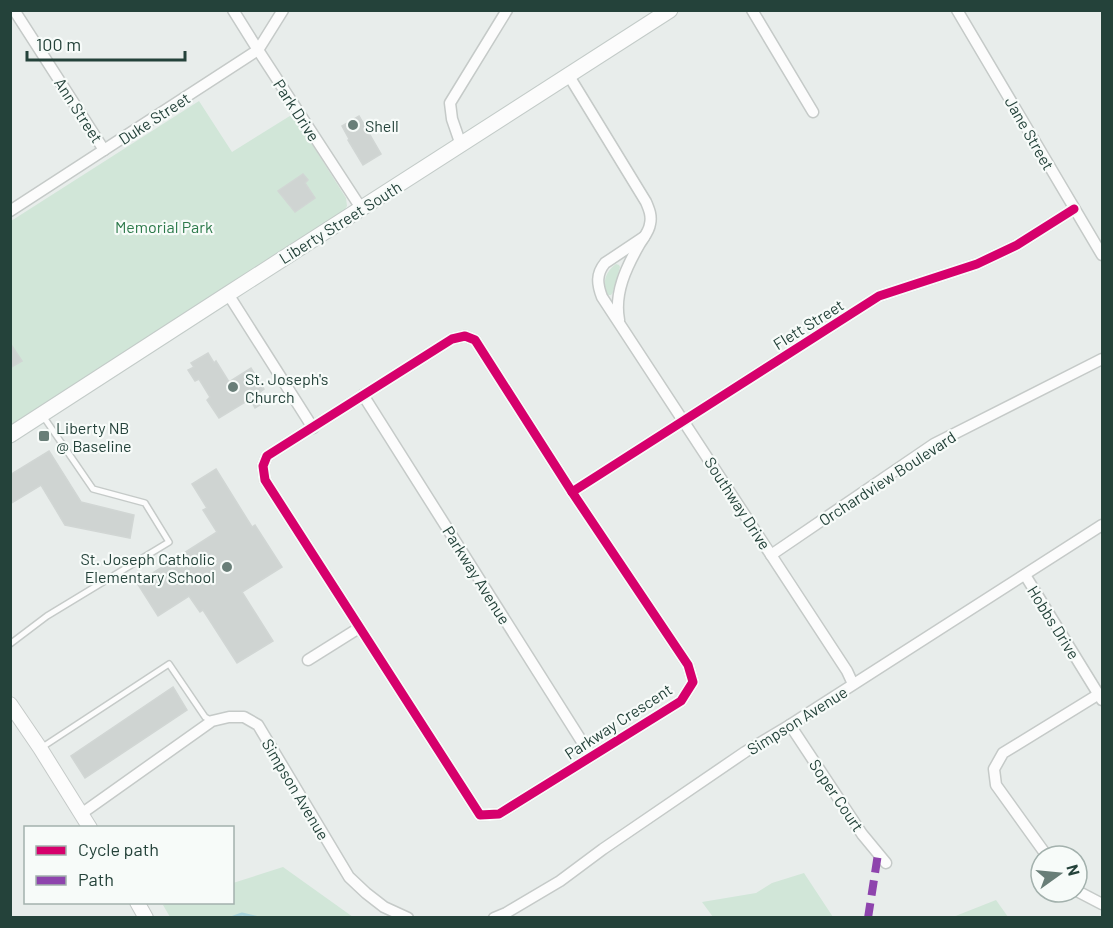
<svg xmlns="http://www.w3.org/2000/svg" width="1113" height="928" font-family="Barlow,sans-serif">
<rect width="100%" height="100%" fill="#e8edeb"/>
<g fill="#d1e6d8">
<path d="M199 101 232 152 293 114 346 198 347 206 344 211 229 287 11 426V221Z"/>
<path d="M616 264 619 265 620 267 613 292 611 295H607C602 282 605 272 616 264Z"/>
<path d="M283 867 353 917H170L163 905 171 902H232L233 883Z"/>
<path d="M804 873 833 917H713L702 902 756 893 772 883Z"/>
<path d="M996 900 1008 917H953Z"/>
</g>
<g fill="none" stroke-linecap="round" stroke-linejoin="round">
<path stroke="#a9d4db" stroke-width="3" d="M231 918 242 914 259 918"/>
</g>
<g fill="#cfd4d2" stroke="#d1d6d4" stroke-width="1.5">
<path d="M359 116 381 154 363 165 348 140 349 139 342 126Z"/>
<path d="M303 174 308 180 305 183 315 198 295 212 278 191Z"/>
<path d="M10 343 22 361 10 368Z"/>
<path d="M208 353 214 363 216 361 229 382 251 368 264 389 259 393 265 402 255 408 250 399 219 418 207 400 210 397 199 379 195 381 188 370 194 367 191 363Z"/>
<path d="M49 451 81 502 134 515 130 538 65 525 41 485 10 504V475Z"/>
<path d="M216 469 252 527 255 525 282 567 242 592 273 641 237 663 203 610 200 612 189 596 158 616 137 583 217 532 203 510 207 508 192 484Z"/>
<path d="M173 687 187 710 85 778 71 756Z"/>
</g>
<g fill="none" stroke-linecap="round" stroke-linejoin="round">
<defs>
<g id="service">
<path d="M10 644 47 616 169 542 145 503 93 489 43 416"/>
<path d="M41 748 169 664 205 717 212 721"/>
</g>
<g id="minor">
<path d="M14 10 104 150"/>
<path d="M233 10 258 50 361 208"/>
<path d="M752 10 813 112"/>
<path d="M957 10 1102 255"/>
<path d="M569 76 646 202C649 209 652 216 650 224 649 232 643 238 639 245 626 268 614 293 619 320"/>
<path d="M461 145 452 119 450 103 507 10"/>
<path d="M10 211 258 50 283 10"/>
<path d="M644 237 605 263C596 274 597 284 602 297L847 671 853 684"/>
<path d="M228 294 313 428"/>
<path d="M465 336 475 340 572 492 688 665 693 682 681 701 499 814 480 815 265 480 263 466 267 456 452 339Z"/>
<path d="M363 395 591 756"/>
<path d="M572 492 879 296 977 264 1017 245 1074 209"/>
<path d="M771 555 934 444 1102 359"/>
<path d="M1025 575 1102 700"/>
<path d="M308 660 359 628"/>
<path d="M790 725 862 834 886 863"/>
<path d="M81 814 212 721 229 717H244L258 725 349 877 366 893 384 907 408 918"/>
<path d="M1047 856 996 785 994 769 1003 753 1099 694"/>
<path d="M1077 891 1102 904"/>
<path d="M494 918 506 913 560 881 603 849 745 752 790 725 1102 525"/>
</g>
<g id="tertiary">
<path d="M10 704 40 748 90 828"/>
<path d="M137 902 146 918"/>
</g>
<path id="secondary" d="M10 435 228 294 670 10"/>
</defs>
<use href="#service" stroke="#c5cac8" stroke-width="8"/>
<use href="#minor" stroke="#c5cac8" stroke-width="13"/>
<use href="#tertiary" stroke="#c5cac8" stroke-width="16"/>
<use href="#secondary" stroke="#c3cbc8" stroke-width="17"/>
<use href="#service" stroke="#fcfcfc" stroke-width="5"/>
<use href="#minor" stroke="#fcfcfc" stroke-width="10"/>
<use href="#tertiary" stroke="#fcfcfc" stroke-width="14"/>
<use href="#secondary" stroke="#fcfcfc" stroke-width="15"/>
<path stroke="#8e44ad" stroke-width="8" stroke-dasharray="15 8" stroke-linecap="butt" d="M868 918 878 854"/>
<defs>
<g id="cycleway">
<path d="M465 336 475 340 572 492 688 665 693 682 681 701 499 814 480 815 265 480 263 466 267 456 452 339Z"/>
<path d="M572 492 879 296 977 264 1017 245 1074 209"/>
</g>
</defs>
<use href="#cycleway" stroke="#f7fbf9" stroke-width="13"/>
<use href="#cycleway" stroke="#d6006c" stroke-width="9"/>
</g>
<g fill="#697e78" stroke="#f7fbf9" stroke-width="2">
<circle cx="353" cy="125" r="6"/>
<circle cx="233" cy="387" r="6"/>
<rect x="38" y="430" width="12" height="12" rx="3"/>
<circle cx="227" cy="567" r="6"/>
</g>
<g text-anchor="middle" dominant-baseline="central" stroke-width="4.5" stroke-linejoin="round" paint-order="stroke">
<g font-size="16" fill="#24423a" stroke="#f7fbf9">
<text transform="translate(79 110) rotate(57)">Ann Street</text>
<text transform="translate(297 110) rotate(57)">Park Drive</text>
<text transform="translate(154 118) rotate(-33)">Duke Street</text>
<text transform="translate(1030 133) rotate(60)">Jane Street</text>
<text transform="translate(340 222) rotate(-32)">Liberty Street South</text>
<text transform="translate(808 324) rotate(-32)">Flett Street</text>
<text transform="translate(887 478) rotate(-33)">Orchardview Boulevard</text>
<text transform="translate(738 503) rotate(57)">Southway Drive</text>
<text transform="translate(477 575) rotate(58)">Parkway Avenue</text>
<text transform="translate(1054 622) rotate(58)">Hobbs Drive</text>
<text transform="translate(797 720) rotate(-32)">Simpson Avenue</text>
<text transform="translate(618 721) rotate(-33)">Parkway Crescent</text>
<text transform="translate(296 789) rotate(59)">Simpson Avenue</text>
<text transform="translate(837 795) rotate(56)">Soper Court</text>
</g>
<g font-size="16" fill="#24423a" stroke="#f7fbf9" text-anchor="start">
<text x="365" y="125">Shell</text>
<text x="245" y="378">St. Joseph's<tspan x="245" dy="18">Church</tspan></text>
<text x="56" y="427">Liberty NB<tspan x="56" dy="18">@ Baseline</tspan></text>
<text x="215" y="558" text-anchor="end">St. Joseph Catholic<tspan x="215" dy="18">Elementary School</tspan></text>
</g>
<g font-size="16" fill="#2d7a4b" stroke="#f7fbf9">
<text x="164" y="226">Memorial Park</text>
</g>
</g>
<rect width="1113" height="928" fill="none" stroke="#24423a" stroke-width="24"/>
<rect x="24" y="826" width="210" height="78" fill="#f7fbf9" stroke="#a3b1ad" stroke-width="1.5"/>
<rect x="36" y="846" width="30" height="9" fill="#d6006c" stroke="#a3b1ad" stroke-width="1.5"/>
<text x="78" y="856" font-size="18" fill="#24423a">Cycle path</text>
<rect x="36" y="876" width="30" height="9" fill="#8e44ad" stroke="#a3b1ad" stroke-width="1.5"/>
<text x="78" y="886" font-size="18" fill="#24423a">Path</text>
<g transform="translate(1059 874) rotate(75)"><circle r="28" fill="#f7fbf9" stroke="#a3b1ad" stroke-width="1.5"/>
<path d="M0-4.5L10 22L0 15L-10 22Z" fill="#697e78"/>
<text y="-9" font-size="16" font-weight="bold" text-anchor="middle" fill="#24423a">N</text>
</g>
<path d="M27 51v9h158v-9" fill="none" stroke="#24423a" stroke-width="3"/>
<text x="36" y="51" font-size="18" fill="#24423a" stroke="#f7fbf9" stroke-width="4.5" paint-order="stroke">100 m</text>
</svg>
